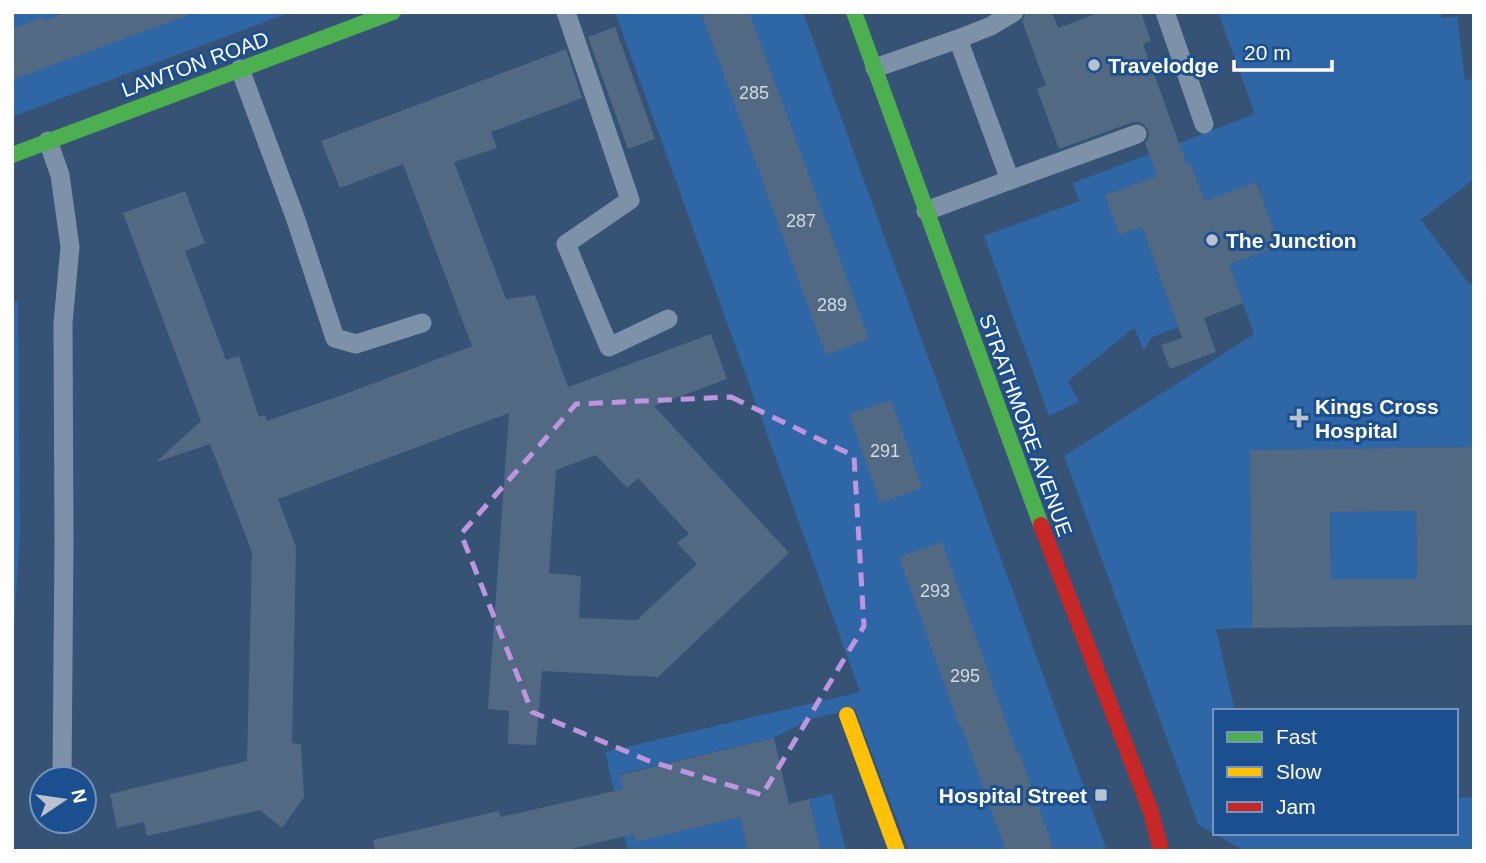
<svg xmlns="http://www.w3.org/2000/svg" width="1486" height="863" font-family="Helvetica,sans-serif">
<rect width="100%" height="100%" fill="#365274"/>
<g fill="#2f66a5">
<path d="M12 12H291L12 117Z"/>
<path d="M615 12H803L1107 851H909L855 709 810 719 774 738 620 774 635 841 740 817 748 851H628L605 752 860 692Z"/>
<path d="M1218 12H1441L1442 18 1457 16 1465 80 1474 79V179L1421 220 1470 285 1474 282V447L1250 450 1252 628 1216 629 1235 711H1215V833H1456V798L1474 797V849L1464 851H1245L1198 824 1064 456 1254 334 1229 264 1279 246 1257 183 1205 201 1191 164 1105 195 1119 235 1142 227 1178 327 1151 338 1144 351 1134 328 1068 381 1079 402 1049 416 984 236 1079 201 1073 183 1255 114Z"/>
<path d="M12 301H18L20 534 12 658Z"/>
<path d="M1416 511 1417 579H1331L1330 512Z"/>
<path d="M832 794 846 851H821L809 799Z"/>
</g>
<g fill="#526984" fill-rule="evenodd">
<path d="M67 12H188V15L12 80V29L43 17 44 21Z"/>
<path d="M701 12H749L869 339 826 355Z"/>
<path d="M1026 12H1052L1058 28 1101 12H1141L1151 41 1143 44 1187 165 1191 164 1205 201 1256 182 1280 246 1229 264 1243 303 1204 318 1216 352 1170 369 1161 345 1182 338 1142 227 1119 235 1105 195 1157 176 1145 143 1149 137 1148 129 1140 122H1133L1059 149 1037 89 1046 85 1022 21Z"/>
<path d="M615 27 655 139 628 149 588 37Z"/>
<path d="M566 49 582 98 491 132 497 148 454 162 506 299 535 295 568 387 711 334 727 379 654 406 789 553 658 677 542 671 536 745 508 744 509 711 488 709 509 413 278 499 296 547 292 743 301 744 304 797 282 828 260 810 147 836 144 822 117 828 110 794 247 761 252 552 210 444 156 462 201 421 123 213 185 191 205 243 185 251 226 360 239 356 259 417 265 415 267 421 345 394 472 346 403 164 340 188 321 141ZM596 455 627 488 638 478 689 534 677 543 697 564 637 620 579 618 581 576 549 573 556 470Z"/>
<path d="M891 400 922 488 880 503 849 414Z"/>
<path d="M1474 447V625L1252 628 1250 450ZM1416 511 1417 579H1331L1330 512Z"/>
<path d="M942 542 1017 753 1019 752 1054 851H1006L961 725H959L899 557Z"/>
<path d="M774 738 789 804 809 799 821 851H748L740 817 635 842 634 834 563 851H375L373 840 499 811 501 817 623 789 619 775Z"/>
</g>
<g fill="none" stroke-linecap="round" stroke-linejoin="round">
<g stroke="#7d92a8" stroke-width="19">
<path d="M566 12 630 200 566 244 609 347 668 319"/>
<path d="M1165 12 1204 124"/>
<path d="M958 39 991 26 1014 12"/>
<path d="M875 68 958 39 1010 180 926 211"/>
<path d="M240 69 295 217 335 338 356 344 422 323"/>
<path d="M48 141 60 175 70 247 63 323 64 541 62 779"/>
<path d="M1010 180 1137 134"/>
</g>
<g stroke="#4caf50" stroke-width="16">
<path d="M854 12 1041 525"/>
<path d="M12 155 393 12"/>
</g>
<path stroke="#ffc107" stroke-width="16" d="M847 715 897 851"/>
<path stroke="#c62828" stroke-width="16" d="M1041 525 1151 812 1161 851"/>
</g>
<path fill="none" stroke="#bd96df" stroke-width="5" stroke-dasharray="14 9" stroke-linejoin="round" d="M731 397 854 456 864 626 762 795 649 761 532 712 461 534 576 404Z"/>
<g fill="#b9c2ce" stroke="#1b4f8f" stroke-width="2.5">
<circle cx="1094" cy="65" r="7"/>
<circle cx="1212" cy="240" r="7"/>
<path d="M1295.5 407.5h7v7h7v7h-7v7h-7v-7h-7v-7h7z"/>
<rect x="1094" y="788" width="14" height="14" rx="3.5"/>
</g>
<g text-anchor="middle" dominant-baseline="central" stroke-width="6" stroke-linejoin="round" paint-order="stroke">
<g font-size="18" fill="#d4dae0">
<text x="754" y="93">285</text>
<text x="801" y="221">287</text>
<text x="832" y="305">289</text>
<text x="885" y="451">291</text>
<text x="935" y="591">293</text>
<text x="965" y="676">295</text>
</g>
<g font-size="21" fill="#fff" stroke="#1b4f8f">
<text transform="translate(195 64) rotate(-20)">LAWTON ROAD</text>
<text transform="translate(1026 425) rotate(70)">STRATHMORE AVENUE</text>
</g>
<g font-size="21" font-weight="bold" fill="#fff" stroke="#1b4f8f" text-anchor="start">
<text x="1108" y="65">Travelodge</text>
<text x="1226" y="240">The Junction</text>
<text x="1315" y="406">Kings Cross<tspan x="1315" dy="24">Hospital</tspan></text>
<text x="1087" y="795" text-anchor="end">Hospital Street</text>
</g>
</g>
<rect width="1486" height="863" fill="none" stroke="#ffffff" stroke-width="28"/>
<rect x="1213" y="709" width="245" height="126" fill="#1b4f8f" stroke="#7695bc" stroke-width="2"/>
<rect x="1227" y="732" width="35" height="10" fill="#4caf50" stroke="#7695bc" stroke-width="2"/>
<text x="1276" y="744" font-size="21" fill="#ffffff">Fast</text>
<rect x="1227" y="767" width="35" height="10" fill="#ffc107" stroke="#7695bc" stroke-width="2"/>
<text x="1276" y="779" font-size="21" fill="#ffffff">Slow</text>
<rect x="1227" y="802" width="35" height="10" fill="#c62828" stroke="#7695bc" stroke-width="2"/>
<text x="1276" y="814" font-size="21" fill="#ffffff">Jam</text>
<g transform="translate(63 800) rotate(77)"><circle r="33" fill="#1b4f8f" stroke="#7695bc" stroke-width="2"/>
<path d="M0-5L12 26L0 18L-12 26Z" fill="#b9c2ce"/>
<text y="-10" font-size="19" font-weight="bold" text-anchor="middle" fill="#ffffff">N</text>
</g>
<path d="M1234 60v10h98v-10" fill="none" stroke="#ffffff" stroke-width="3.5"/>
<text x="1244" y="60" font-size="21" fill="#ffffff" stroke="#1b4f8f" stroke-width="5" paint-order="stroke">20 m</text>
</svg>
